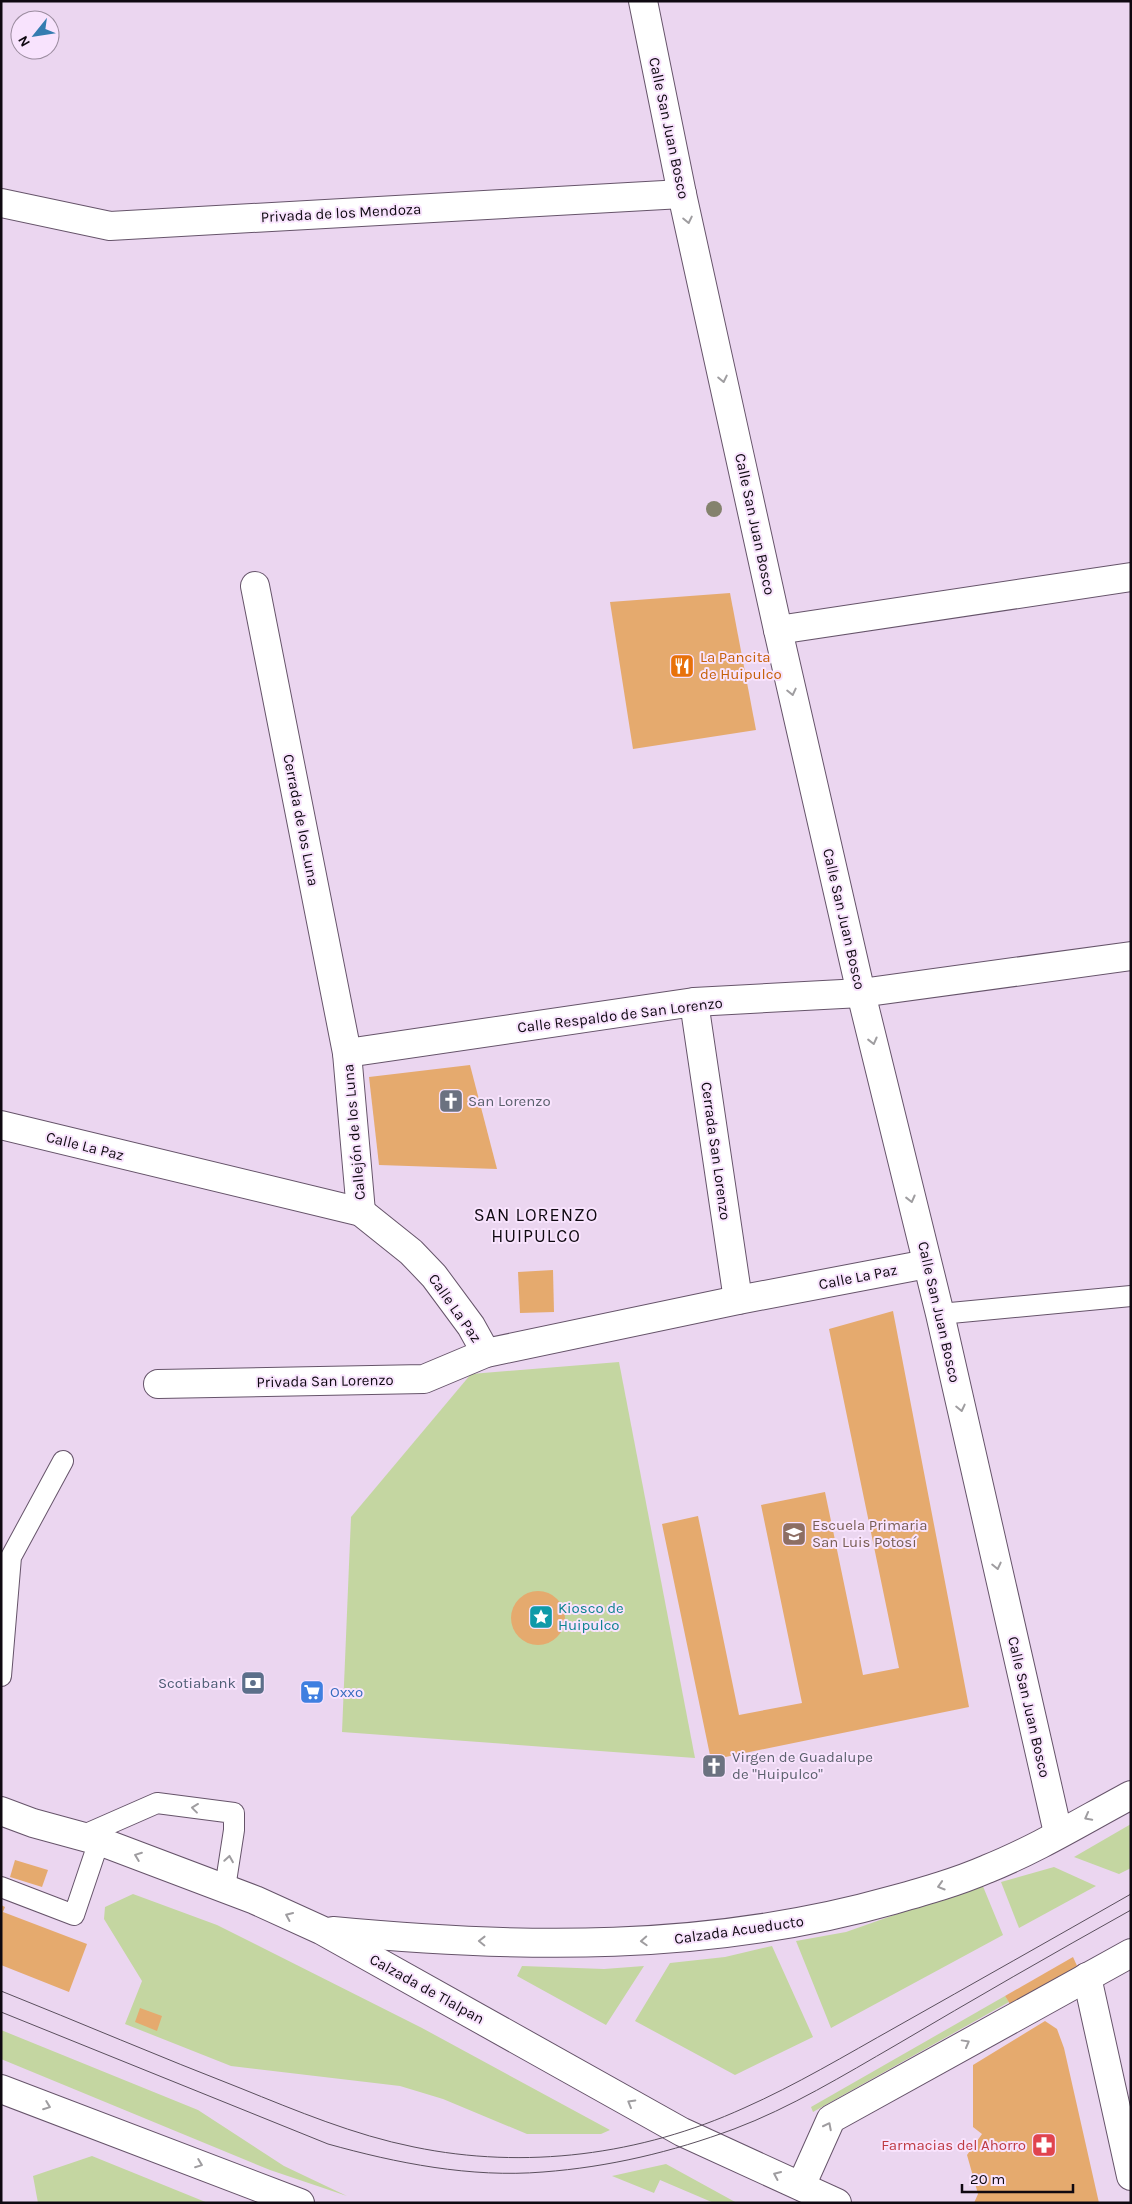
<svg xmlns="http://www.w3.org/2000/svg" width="1132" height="2204" font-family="Karla,sans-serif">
<rect width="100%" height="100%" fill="#ebd6f0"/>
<g fill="#c4d6a1">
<path d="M619 1362 695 1758 342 1732 351 1517 471 1374Z"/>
<path d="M1131 1824V1868L1119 1874 1074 1857Z"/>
<path d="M1054 1867 1096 1886 1019 1928 1001 1882Z"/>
<path d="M982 1884 1003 1935 831 2028 796 1941 846 1932Z"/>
<path d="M133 1894 217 1925 422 2028 610 2130 601 2134H527L443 2099 400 2086 231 2066 125 2024 142 1981 104 1919 105 1907Z"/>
<path d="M772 1946 813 2037 735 2075 635 2021 670 1963 725 1957Z"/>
<path d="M522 1966 604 1969 644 1966 606 2025 517 1976Z"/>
<path d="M1005 1996 1009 2002 813 2112 811 2107Z"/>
<path d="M1 2030 198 2110 284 2166 347 2196 270 2170 1 2059Z"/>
<path d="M92 2156 208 2203H38L33 2176Z"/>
<path d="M666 2164 737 2203H714L660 2180 654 2193 612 2176Z"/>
</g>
<g fill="#e5aa6e">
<path d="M730 593 756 730 633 749 610 602Z"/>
<path d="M470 1065 497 1169 379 1165 369 1077Z"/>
<path d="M553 1270 554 1312 520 1313 518 1272Z"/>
<path d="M893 1311 969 1707 711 1760 662 1524 698 1516 739 1715 802 1703 761 1505 825 1492 863 1675 899 1668 829 1329Z"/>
<circle cx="538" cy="1618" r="27"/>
<path d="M15 1860 48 1870 42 1887 10 1877Z"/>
<path d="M1 1905 5 1907 3 1912 87 1944 69 1992 1 1965Z"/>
<path d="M1073 1957 1078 1968 1010 2004 1005 1996Z"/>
<path d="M140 2008 162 2016 157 2031 135 2022Z"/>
<path d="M1045 2021 1057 2029 1064 2048 1099 2203H974L978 2194 967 2155 982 2134 973 2127V2065Z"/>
</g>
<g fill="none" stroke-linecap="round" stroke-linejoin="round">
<defs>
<g id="lane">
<path d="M940 1314 1131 1296"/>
<path d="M1 1676 11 1557 63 1461"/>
<path d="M84 1835 157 1803 234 1813V1830L225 1888"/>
<path d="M1 1887 74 1915 99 1841"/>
</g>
<g id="street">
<path d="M643 1 682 194 778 630 861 993 940 1314 1058 1833"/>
<path d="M1 203 110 226 682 194"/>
<path d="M255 586 347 1053 361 1212"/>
<path d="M778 630 1131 577"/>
<path d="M694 1002 738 1300"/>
<path d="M347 1053 694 1002 861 993 1131 956"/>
<path d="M1 1125 361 1212 411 1252 434 1276 471 1326 486 1353"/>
<path d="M158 1384 424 1379 486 1353 738 1300 927 1264"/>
<path d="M1087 1977 1131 2176"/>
<path d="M801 2186 831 2119 1131 1953"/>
</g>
<g id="secondary">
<path d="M1 1811 33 1823 99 1841 255 1900 321 1930 682 2132 837 2203"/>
<path d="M333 1931C520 1949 709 1952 893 1900 925 1891 957 1882 987 1869 1037 1849 1084 1820 1131 1795"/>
<path d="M1 2089 300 2203"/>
</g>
</defs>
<use href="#lane" stroke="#66546a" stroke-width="22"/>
<use href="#street" stroke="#66546a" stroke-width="30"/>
<use href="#secondary" stroke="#66546a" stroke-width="30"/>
<use href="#lane" stroke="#fff" stroke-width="20"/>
<use href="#street" stroke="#fff" stroke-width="28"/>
<use href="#secondary" stroke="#fff" stroke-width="28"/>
<g stroke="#5a4f5d" stroke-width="1">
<path d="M1 1991C81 2023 160 2057 240 2088 297 2111 354 2135 414 2147 525 2170 641 2155 744 2108 796 2085 846 2055 896 2027 974 1983 1052 1939 1131 1894"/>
<path d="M1 2012 328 2144C396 2163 471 2178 543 2172 609 2167 672 2152 734 2129 790 2108 844 2075 896 2045 974 1999 1052 1954 1131 1910"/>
</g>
</g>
<circle fill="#84826d" cx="714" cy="509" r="8"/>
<defs><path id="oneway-chevron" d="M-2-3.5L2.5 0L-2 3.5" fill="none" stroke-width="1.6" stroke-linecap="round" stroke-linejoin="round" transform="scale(1.25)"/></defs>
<g stroke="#9f9da0">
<use href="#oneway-chevron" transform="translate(688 220) rotate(78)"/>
<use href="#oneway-chevron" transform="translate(723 379) rotate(78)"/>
<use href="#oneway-chevron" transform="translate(792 692) rotate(77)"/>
<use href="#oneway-chevron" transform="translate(873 1041) rotate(76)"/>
<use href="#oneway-chevron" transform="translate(911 1199) rotate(76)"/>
<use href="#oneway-chevron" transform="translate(961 1408) rotate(77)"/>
<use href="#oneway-chevron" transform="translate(997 1566) rotate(77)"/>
<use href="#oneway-chevron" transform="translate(195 1808) rotate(-173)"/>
<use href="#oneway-chevron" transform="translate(1088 1817) rotate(152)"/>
<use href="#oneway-chevron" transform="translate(138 1856) rotate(-159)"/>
<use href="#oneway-chevron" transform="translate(229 1859) rotate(-81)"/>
<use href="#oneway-chevron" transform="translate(941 1886) rotate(163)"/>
<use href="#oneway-chevron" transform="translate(289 1916) rotate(-156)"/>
<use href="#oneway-chevron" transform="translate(482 1941) rotate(-179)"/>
<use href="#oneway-chevron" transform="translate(644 1941) rotate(177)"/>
<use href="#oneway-chevron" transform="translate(966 2043) rotate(-29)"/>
<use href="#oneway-chevron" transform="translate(631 2103) rotate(-150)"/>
<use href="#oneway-chevron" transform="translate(47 2106) rotate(21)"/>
<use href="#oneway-chevron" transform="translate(828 2126) rotate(-63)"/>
<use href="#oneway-chevron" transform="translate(199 2164) rotate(21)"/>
<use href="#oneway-chevron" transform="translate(777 2175) rotate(-156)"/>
</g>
<defs>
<symbol id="restaurant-square" viewBox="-11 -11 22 22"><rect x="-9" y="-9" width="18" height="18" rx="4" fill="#e8710a" stroke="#f8e3fd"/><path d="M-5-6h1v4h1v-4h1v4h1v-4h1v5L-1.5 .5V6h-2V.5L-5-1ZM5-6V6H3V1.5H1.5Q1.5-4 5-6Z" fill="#fff"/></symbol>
<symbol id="church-square" viewBox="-11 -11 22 22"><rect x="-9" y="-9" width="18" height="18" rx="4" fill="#6b7280" stroke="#f8e3fd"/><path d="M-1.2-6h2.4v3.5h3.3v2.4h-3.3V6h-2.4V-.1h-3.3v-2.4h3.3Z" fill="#fff"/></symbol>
<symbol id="school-square" viewBox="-11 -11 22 22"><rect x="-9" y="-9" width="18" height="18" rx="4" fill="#8d6e63" stroke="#f8e3fd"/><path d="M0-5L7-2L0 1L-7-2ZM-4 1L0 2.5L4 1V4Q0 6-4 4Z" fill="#fff"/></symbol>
<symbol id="sight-square" viewBox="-11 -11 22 22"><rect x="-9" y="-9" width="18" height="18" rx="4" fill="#0f9aa8" stroke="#f8e3fd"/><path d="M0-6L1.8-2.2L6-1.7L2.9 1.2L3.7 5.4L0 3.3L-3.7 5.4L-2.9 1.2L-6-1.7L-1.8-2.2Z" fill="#fff"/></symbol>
<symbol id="bank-square" viewBox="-11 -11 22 22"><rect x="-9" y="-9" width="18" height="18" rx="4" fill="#5c6f8a" stroke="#f8e3fd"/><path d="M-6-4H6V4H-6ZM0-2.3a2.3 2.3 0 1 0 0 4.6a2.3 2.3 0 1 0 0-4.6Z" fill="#fff"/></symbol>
<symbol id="supermarket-square" viewBox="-11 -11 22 22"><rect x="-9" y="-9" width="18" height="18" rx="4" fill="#3f7fe0" stroke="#f8e3fd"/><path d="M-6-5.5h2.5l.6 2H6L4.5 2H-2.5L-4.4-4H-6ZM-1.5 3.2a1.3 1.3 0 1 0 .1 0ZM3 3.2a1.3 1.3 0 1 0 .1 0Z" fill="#fff"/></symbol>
<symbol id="pharmacy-square" viewBox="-11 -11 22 22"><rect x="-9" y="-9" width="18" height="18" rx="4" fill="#e0444e" stroke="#f8e3fd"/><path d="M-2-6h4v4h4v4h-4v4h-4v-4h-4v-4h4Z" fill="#fff"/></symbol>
</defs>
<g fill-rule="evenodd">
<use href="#restaurant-square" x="668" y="652" width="28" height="28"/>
<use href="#church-square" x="437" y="1087" width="28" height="28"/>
<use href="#school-square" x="780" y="1520" width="28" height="28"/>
<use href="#sight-square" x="527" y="1603" width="28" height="28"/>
<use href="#bank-square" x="239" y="1669" width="28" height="28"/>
<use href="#supermarket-square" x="298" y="1678" width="28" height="28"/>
<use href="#church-square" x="700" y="1752" width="28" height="28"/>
<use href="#pharmacy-square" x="1030" y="2131" width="28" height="28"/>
</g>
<g text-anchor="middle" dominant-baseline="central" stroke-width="4" stroke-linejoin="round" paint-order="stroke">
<g font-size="15" fill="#0f0911" stroke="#f8e3fd">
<text transform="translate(669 128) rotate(78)">Calle San Juan Bosco</text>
<text transform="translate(341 213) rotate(-3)">Privada de los Mendoza</text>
<text transform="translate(755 524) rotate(78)">Calle San Juan Bosco</text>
<text transform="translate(301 820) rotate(79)">Cerrada de los Luna</text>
<text transform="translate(844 919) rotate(77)">Calle San Juan Bosco</text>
<text transform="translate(620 1015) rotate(-7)">Calle Respaldo de San Lorenzo</text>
<text transform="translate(354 1132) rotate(-95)">Callejón de los Luna</text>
<text transform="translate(85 1146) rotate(14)">Calle La Paz</text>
<text transform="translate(716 1151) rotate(82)">Cerrada San Lorenzo</text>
<text transform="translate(858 1277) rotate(-11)">Calle La Paz</text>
<text transform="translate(455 1308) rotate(55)">Calle La Paz</text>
<text transform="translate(939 1312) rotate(77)">Calle San Juan Bosco</text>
<text transform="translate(325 1381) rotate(-1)">Privada San Lorenzo</text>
<text transform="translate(1029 1707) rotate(77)">Calle San Juan Bosco</text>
<text transform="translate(739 1930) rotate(-8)">Calzada Acueducto</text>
<text transform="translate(427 1989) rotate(29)">Calzada de Tlalpan</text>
</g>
<g font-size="15" fill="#c56008" stroke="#f8e3fd" text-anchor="start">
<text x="700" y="657">La Pancita<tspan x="700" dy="17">de Huipulco</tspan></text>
</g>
<g font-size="15" fill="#5b616d" stroke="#f8e3fd" text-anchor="start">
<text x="468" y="1101">San Lorenzo</text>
<text x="732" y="1757">Virgen de Guadalupe<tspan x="732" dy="17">de "Huipulco"</tspan></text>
</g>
<g font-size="15" fill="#785e54" stroke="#f8e3fd" text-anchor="start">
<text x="812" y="1525">Escuela Primaria<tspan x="812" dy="17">San Luis Potosí</tspan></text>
</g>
<g font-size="15" fill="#0d838f" stroke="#f8e3fd" text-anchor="start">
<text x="558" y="1608">Kiosco de<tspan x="558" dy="17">Huipulco</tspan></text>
</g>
<g font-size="15" fill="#4e5e75" stroke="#f8e3fd" text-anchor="end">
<text x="236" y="1683">Scotiabank</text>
</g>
<g font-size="15" fill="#366cbe" stroke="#f8e3fd" text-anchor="start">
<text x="330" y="1692">Oxxo</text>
</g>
<g font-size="15" fill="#be3a42" stroke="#f8e3fd" text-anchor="end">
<text x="1026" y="2145">Farmacias del Ahorro</text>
</g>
<g font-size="18" letter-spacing="1" fill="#0f0911" stroke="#f8e3fd">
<text x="536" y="1215">SAN LORENZO<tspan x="536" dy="21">HUIPULCO</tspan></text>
</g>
</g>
<rect width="1132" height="2204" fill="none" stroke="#0f0911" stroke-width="5"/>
<g transform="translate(35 35) rotate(240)"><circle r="24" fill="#f8e3fd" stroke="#9b8c9f"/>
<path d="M0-4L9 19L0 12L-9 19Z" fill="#347cb0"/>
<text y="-8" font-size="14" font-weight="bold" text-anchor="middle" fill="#0f0911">N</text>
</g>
<path d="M962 2184v8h111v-8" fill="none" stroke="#0f0911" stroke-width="2.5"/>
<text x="970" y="2184" font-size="15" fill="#0f0911" stroke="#f8e3fd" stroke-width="4" paint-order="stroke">20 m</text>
</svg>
